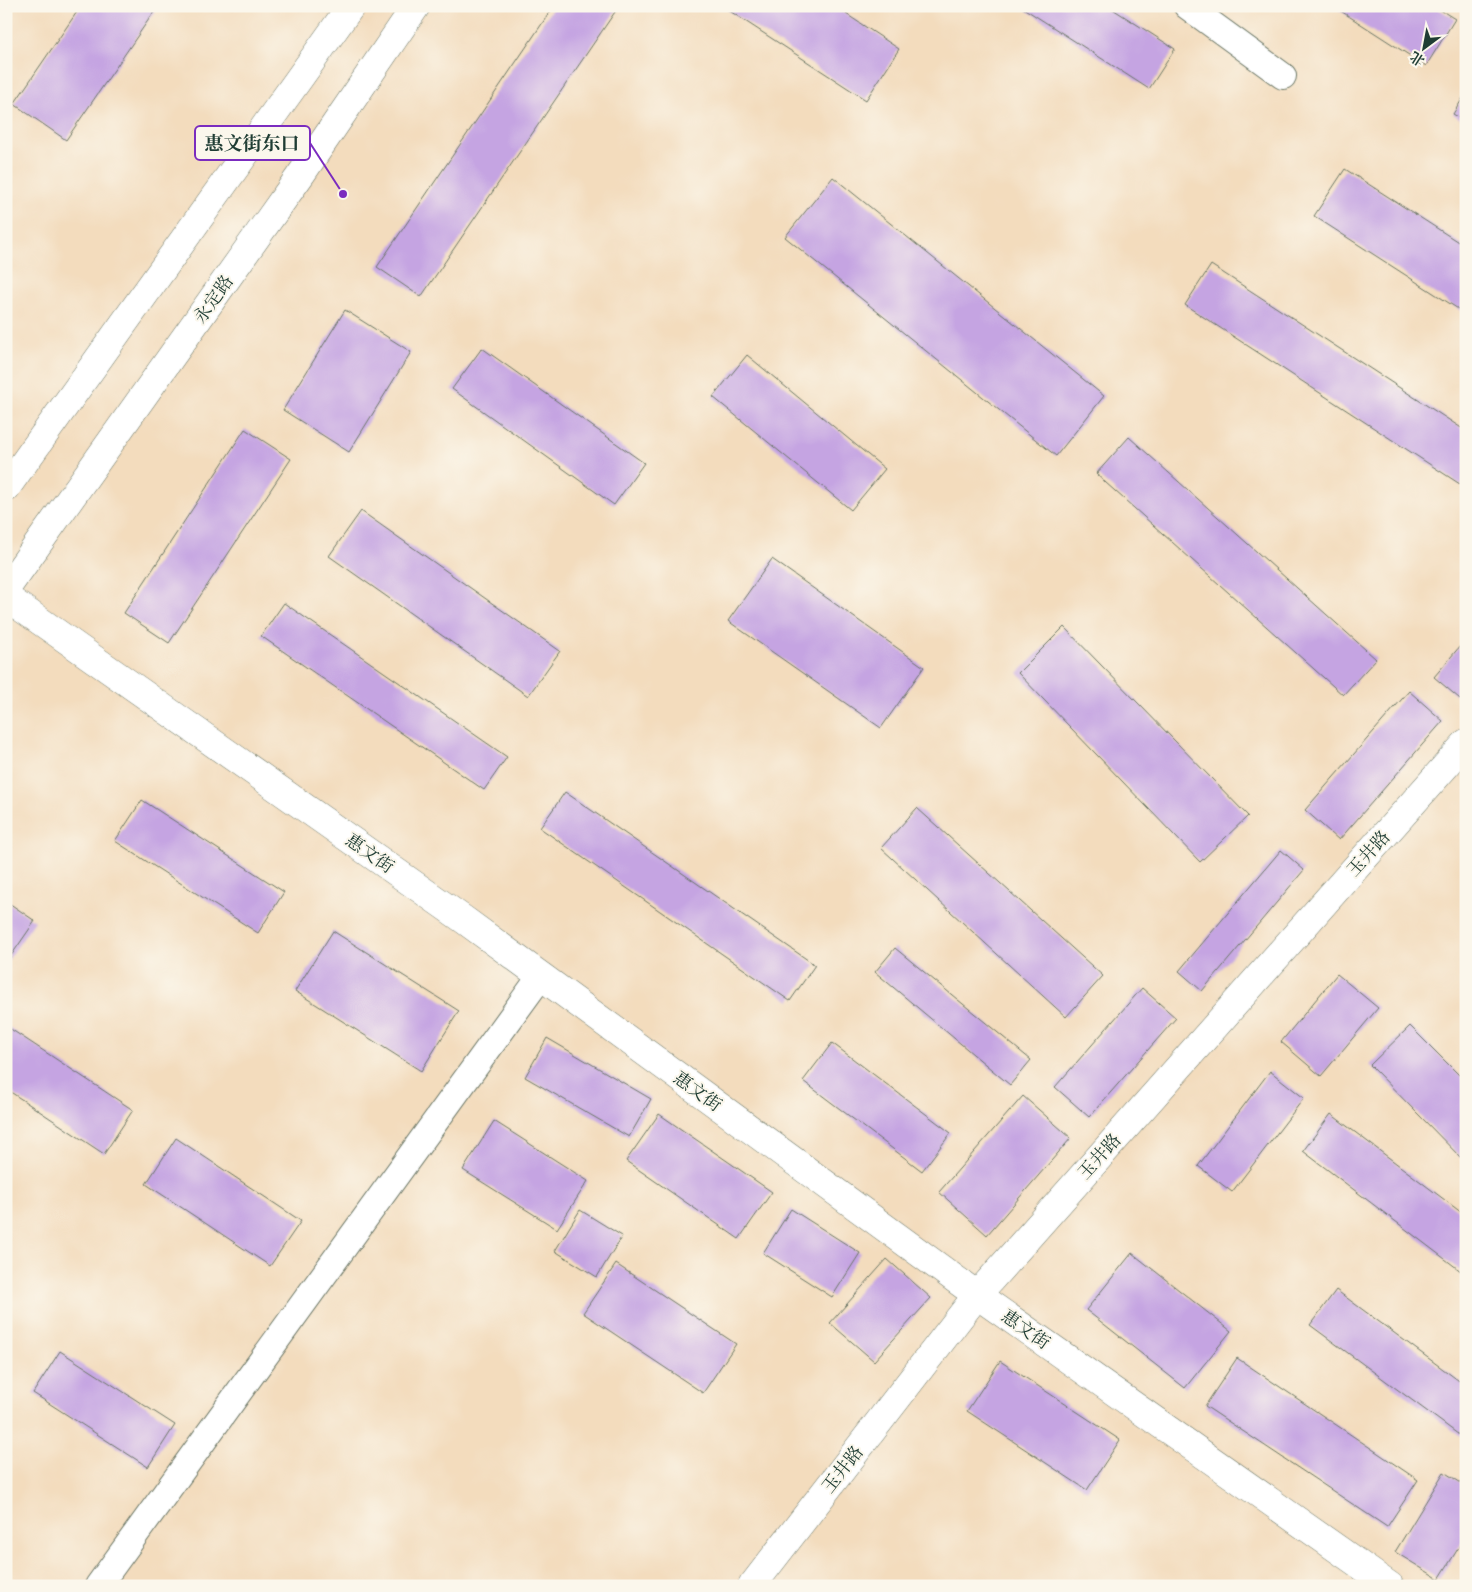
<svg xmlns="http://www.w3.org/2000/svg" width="1472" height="1592" font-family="'EB Garamond','Noto Serif SC',serif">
<rect width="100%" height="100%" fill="#fbf7ec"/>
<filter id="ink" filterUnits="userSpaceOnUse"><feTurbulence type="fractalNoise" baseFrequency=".02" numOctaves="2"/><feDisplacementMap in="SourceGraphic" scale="10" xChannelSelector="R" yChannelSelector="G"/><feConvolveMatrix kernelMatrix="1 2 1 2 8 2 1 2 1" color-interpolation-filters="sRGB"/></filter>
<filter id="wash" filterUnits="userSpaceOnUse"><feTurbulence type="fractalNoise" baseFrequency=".0096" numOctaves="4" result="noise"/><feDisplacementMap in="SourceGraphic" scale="20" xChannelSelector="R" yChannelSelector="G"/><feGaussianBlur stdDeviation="1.12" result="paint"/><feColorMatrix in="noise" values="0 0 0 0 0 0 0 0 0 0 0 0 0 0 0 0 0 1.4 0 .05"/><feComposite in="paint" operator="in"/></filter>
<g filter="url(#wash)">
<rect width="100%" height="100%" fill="#f3dcbd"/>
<g id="blocks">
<g fill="#c5a4e2">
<path d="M81 6H158L66 140 14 104Z"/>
<path d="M554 6H619L421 297 377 267Z"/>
<path d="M722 6H834L899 49 866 100Z"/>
<path d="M1020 6H1108L1175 49 1149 89Z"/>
<path d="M1333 6H1434L1455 19 1426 66Z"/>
<path d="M1466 93V122L1453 114Z"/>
<path d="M1345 169 1466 247V314L1314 216Z"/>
<path d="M833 177 1104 396 1056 456 785 237Z"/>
<path d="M1211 265 1466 431V488L1185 305Z"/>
<path d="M345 310 411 352 349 452 283 410Z"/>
<path d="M482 348 644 463 614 505 452 389Z"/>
<path d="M747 355 885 469 851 510 713 397Z"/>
<path d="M245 429 291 459 169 643 124 613Z"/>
<path d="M1129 437 1376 659 1343 695 1096 474Z"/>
<path d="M361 511 560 651 528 696 329 556Z"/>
<path d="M772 559 924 667 881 728 728 621Z"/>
<path d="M284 603 507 757 484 790 261 636Z"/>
<path d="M1064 627 1248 816 1200 862 1018 673Z"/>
<path d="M1466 639V704L1434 677Z"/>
<path d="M1409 691 1443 721 1339 840 1305 810Z"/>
<path d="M565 792 815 965 790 1001 540 828Z"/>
<path d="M142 800 284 892 258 933 115 841Z"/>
<path d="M917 808 1103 976 1066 1017 881 848Z"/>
<path d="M1281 850 1304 870 1202 991 1179 971Z"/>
<path d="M6 901 35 921 6 963Z"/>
<path d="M333 931 459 1011 421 1071 295 991Z"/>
<path d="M895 948 1031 1060 1010 1085 875 972Z"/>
<path d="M1337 974 1378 1008 1321 1076 1281 1042Z"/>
<path d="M1142 988 1176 1018 1089 1117 1055 1087Z"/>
<path d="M6 1026 133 1110 104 1154 6 1089Z"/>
<path d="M1410 1026 1466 1082V1163L1370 1065Z"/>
<path d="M547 1038 651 1099 629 1137 525 1077Z"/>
<path d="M832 1043 951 1133 922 1171 803 1081Z"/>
<path d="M1270 1071 1304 1098 1232 1192 1198 1166Z"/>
<path d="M1023 1096 1071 1138 987 1235 939 1192Z"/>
<path d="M659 1114 772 1192 739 1239 626 1161Z"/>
<path d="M1331 1114 1466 1216V1275L1303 1151Z"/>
<path d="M494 1121 588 1181 557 1229 463 1170Z"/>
<path d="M176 1138 301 1221 270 1266 146 1184Z"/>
<path d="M791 1209 860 1253 832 1297 763 1253Z"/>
<path d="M580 1210 622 1236 597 1277 555 1251Z"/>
<path d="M1132 1253 1231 1331 1185 1388 1086 1310Z"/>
<path d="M887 1259 931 1298 874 1361 830 1323Z"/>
<path d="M616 1264 736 1344 703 1393 583 1313Z"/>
<path d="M1336 1290 1466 1386V1440L1310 1325Z"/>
<path d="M60 1351 175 1425 148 1467 33 1393Z"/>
<path d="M1237 1358 1418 1480 1387 1527 1205 1406Z"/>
<path d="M1000 1361 1120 1440 1087 1490 967 1411Z"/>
<path d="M1444 1472 1466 1486V1536L1439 1579 1395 1552Z"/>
</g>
</g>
</g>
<g filter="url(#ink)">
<use href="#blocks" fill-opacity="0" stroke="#697564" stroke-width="1"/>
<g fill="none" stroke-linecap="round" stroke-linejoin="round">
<defs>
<g id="minor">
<path d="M1187 6 1283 76"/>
<path d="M98 1586 541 976"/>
</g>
<g id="tertiary">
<path d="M6 597 463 919 977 1295 1390 1586"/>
<path d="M752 1586 977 1295 1466 743"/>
</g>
<g id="trunk">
<path d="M6 488 351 6"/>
<path d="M6 589 302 173 416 6"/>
</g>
</defs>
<use href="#minor" stroke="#697564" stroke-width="28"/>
<use href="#tertiary" stroke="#697564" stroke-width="29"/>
<use href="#trunk" stroke="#697564" stroke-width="29"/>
<use href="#minor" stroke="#fff" stroke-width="26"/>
<use href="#tertiary" stroke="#fff" stroke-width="28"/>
<use href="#trunk" stroke="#fff" stroke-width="28"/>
</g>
</g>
<g text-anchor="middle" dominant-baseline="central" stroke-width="4" stroke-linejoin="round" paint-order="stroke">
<g font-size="18" fill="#1f3d34" stroke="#fbf7ec">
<text transform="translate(213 299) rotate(-55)">永定路</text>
<text transform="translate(370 853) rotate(35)">惠文街</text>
<text transform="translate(1368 853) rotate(-48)">玉井路</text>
<text transform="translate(698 1091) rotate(36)">惠文街</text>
<text transform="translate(1099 1156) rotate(-48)">玉井路</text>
<text transform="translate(1026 1329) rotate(35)">惠文街</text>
<text transform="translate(842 1469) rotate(-52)">玉井路</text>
</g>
</g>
<path fill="none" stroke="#7b2cbf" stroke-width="2" d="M343 194L310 143"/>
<circle fill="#7b2cbf" stroke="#fbf7ec" stroke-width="2" cx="343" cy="194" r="5"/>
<rect fill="#fbf7ec" stroke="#7b2cbf" stroke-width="2" x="195" y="126" width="115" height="34" rx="5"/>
<g font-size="19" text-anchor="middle" font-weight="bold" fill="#1f3d34">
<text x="252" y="150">惠文街东口</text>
</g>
<rect width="1472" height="1592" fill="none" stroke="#fbf7ec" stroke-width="25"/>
<g transform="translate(1424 48) rotate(212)" stroke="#fbf7ec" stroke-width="4" paint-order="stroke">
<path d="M0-4L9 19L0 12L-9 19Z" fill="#1f3d34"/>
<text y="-8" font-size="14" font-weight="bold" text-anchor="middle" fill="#1f3d34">北</text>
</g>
</svg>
